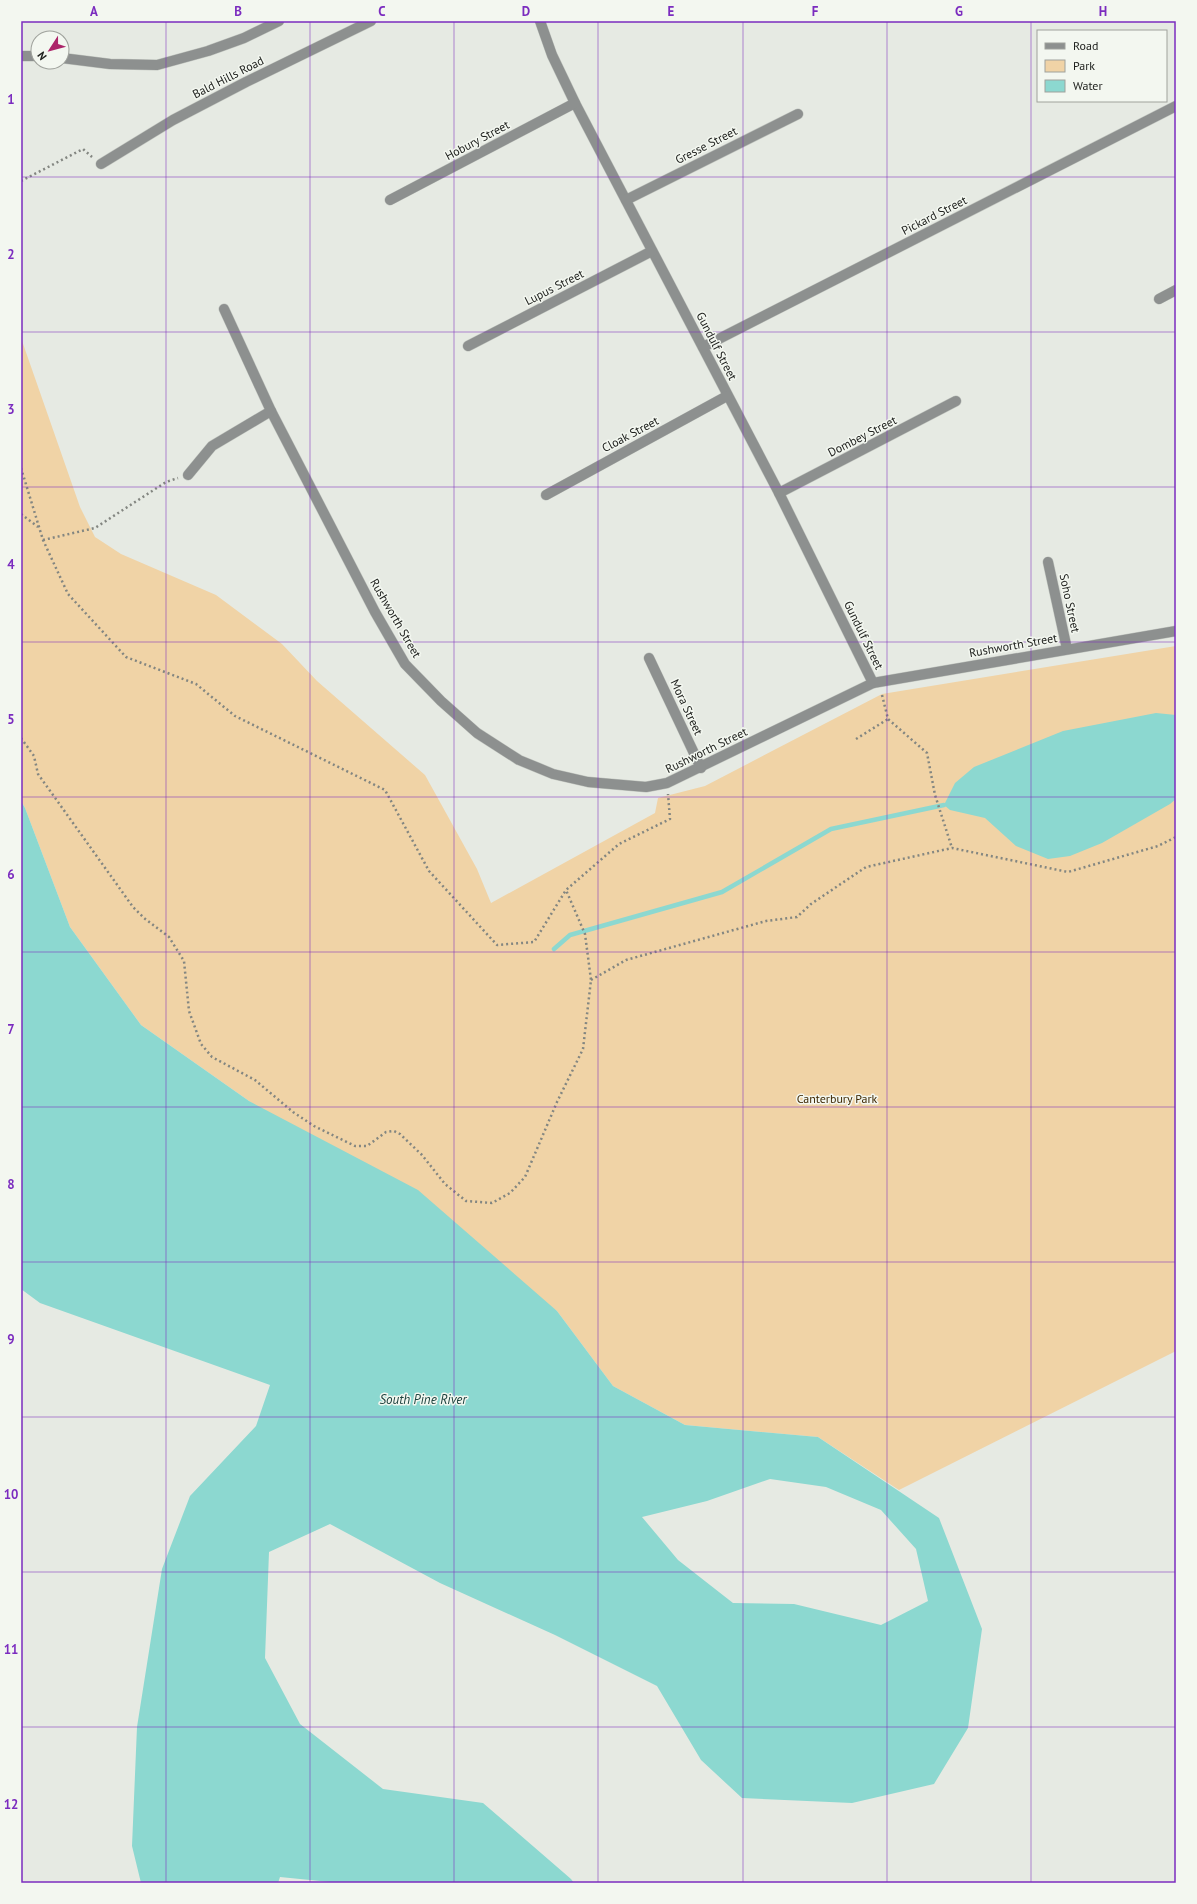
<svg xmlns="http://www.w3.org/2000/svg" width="1197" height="1904" font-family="'PT Sans',sans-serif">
<rect width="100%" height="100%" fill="#e6eae3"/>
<path fill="#f0d3a6" d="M21 338 80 507 95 537 121 554 216 595 282 644 317 681 425 775 477 869 491 903 655 813 658 798 705 786 882 694 1176 646V1351L899 1490 818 1437 685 1425 613 1386 557 1311 249 1101 141 1025 70 927 25 808 21 801Z"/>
<g fill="#8cd8d0" fill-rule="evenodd">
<path d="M1156 713 1176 715V799L1170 804 1102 843 1070 856 1048 859 1016 846 985 818 950 810 944 805 955 783 974 767 1063 731Z"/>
<path d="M21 801 25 808 70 927 141 1025 249 1101 418 1190 557 1311 613 1386 685 1425 818 1437 939 1518 982 1629 968 1728 934 1784 852 1803 742 1798 701 1760 657 1686 555 1635 440 1583 330 1524 269 1552 265 1658 300 1724 383 1789 483 1803 571 1879 574 1883H340L280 1877 278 1883H141L132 1846 137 1727 162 1569 190 1496 256 1426 270 1385 40 1303 21 1289ZM770 1479 826 1487 881 1510 916 1549 928 1601 881 1625 794 1604 733 1603 678 1560 642 1517 707 1501Z"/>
</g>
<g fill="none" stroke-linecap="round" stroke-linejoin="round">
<path stroke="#8cd8d0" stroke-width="4.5" d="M554 949 570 935 722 892 831 829 944 805"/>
<defs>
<g id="minor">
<path d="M540 21 552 55 575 103 779 493 873 683"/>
<path d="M21 56H38"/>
<path d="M62 58 110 64 157 65 208 51 244 38 279 21"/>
<path d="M101 164 173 120 246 82 371 21"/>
<path d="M390 200 575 103"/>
<path d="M626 200 798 114"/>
<path d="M1159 299 1176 290"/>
<path d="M224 309 271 411 375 612 405 664 441 701 477 733 519 760 553 774 588 782 646 787 667 783 873 683 1176 631"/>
<path d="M468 346 652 251"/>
<path d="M703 347 1176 106"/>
<path d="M188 475 212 446 271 411"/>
<path d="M779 493 956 401"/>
<path d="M546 495 727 396"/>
<path d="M1048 562 1067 649"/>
<path d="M649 658 701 768"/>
</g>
</defs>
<use href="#minor" stroke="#c2c6c0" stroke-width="11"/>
<g stroke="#838681" stroke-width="2.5" stroke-dasharray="2 3" stroke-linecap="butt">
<path d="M21 181 83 149 92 157"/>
<path d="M21 468 43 540 68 594 126 657 196 684 235 716 385 790 429 871 497 945 534 942 566 890 619 844 670 819 668 794"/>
<path d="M21 514 38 527"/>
<path d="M43 540 95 528 166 482 178 478"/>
<path d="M882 695 888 719 927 753 935 795 952 848"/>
<path d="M21 738 34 756 38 774 133 907 144 918 169 937 184 961 189 1011 201 1044 212 1057 255 1080 293 1112 314 1126 355 1146H367L386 1132 394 1131 400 1134 422 1155 445 1184 466 1201 492 1203 510 1193 525 1177 557 1102 583 1049 591 980 585 934 566 890"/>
<path d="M856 739 888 719"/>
<path d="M591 980 626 960 766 921 797 917 811 904 866 867 952 848 1068 872 1158 846 1176 837"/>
</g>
<use href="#minor" stroke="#8d908f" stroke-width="10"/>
</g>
<path fill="none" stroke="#7b2cbf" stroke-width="1" stroke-opacity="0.55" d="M166 21V1883M310 21V1883M454 21V1883M598 21V1883M743 21V1883M887 21V1883M1031 21V1883M21 177H1176M21 332H1176M21 487H1176M21 642H1176M21 797H1176M21 952H1176M21 1107H1176M21 1262H1176M21 1417H1176M21 1572H1176M21 1727H1176"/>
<g text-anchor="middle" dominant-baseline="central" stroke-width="3" stroke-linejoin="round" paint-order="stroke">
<g font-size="12" fill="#20221f" stroke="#f3f7f0">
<text transform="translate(228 77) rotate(-27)">Bald Hills Road</text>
<text transform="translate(477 140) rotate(-28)">Hobury Street</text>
<text transform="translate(706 145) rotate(-27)">Gresse Street</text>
<text transform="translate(934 215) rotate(-27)">Pickard Street</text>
<text transform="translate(554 287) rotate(-27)">Lupus Street</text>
<text transform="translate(717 346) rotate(63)">Gundulf Street</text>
<text transform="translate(630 434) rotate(-28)">Cloak Street</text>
<text transform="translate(862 436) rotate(-27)">Dombey Street</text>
<text transform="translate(1070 603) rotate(78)">Soho Street</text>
<text transform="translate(396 618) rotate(60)">Rushworth Street</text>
<text transform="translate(864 635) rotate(64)">Gundulf Street</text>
<text transform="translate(1013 645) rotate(-10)">Rushworth Street</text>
<text transform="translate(687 707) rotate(65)">Mora Street</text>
<text transform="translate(706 750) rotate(-26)">Rushworth Street</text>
</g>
<g font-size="12" fill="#3d2700" stroke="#f3f7f0">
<text x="837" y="1098">Canterbury Park</text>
</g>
<g font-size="13" font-style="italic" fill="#1d423e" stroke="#f3f7f0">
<text x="423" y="1399">South Pine River</text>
</g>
</g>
<rect width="1197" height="1904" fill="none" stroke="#f3f7f0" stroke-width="44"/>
<rect x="1037" y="30" width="130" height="72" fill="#f3f7f0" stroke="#9fa29c"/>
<rect x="1045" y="43" width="20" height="6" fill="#8d908f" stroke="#9fa29c"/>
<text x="1073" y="50" font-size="12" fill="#20221f">Road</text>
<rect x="1045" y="60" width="20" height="12" fill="#f0d3a6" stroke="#9fa29c"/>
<text x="1073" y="70" font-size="12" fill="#20221f">Park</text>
<rect x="1045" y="80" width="20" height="12" fill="#8cd8d0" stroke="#9fa29c"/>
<text x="1073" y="90" font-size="12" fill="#20221f">Water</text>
<g transform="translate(50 50) rotate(234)"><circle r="19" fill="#f3f7f0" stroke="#9fa29c"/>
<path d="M0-3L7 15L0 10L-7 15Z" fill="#ac2469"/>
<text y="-6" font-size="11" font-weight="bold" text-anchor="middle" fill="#20221f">N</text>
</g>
<rect x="22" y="22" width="1153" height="1860" fill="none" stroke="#7b2cbf" stroke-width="1.5"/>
<g font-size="13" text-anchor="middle" font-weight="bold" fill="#7b2cbf">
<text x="94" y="16">A</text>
<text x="238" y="16">B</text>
<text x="382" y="16">C</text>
<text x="526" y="16">D</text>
<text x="671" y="16">E</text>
<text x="815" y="16">F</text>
<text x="959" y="16">G</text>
<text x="1103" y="16">H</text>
<text x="11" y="104">1</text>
<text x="11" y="259">2</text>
<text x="11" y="414">3</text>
<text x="11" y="569">4</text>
<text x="11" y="724">5</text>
<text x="11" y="879">6</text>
<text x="11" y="1034">7</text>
<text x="11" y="1189">8</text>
<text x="11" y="1344">9</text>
<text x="11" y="1499">10</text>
<text x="11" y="1654">11</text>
<text x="11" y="1809">12</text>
</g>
</svg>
